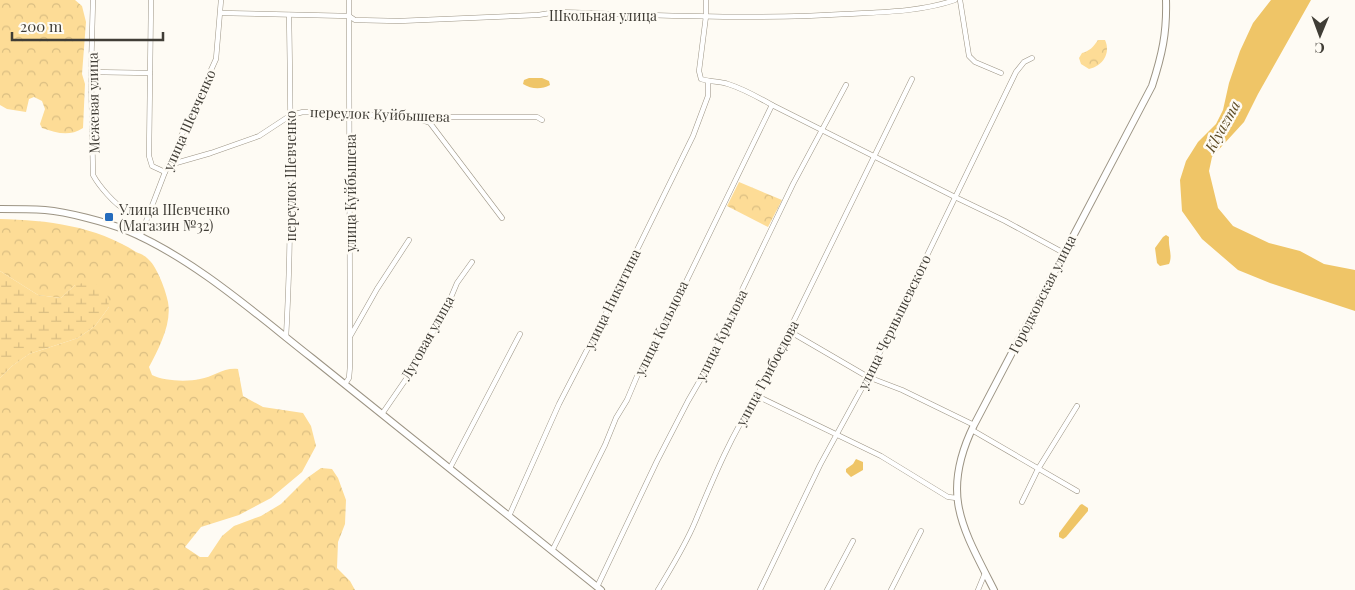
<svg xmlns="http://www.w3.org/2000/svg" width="1355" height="590" font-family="'Playfair Display',serif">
<defs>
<pattern id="forest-crowns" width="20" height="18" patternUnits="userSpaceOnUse" patternTransform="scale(1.25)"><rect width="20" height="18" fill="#fddc96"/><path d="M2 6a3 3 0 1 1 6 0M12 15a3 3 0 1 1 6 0" fill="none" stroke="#dabe82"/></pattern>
<pattern id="wetland-marsh" width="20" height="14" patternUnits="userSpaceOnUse" patternTransform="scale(1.25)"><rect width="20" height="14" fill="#fddc96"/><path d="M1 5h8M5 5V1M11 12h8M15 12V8" fill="none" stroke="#dabe82"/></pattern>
</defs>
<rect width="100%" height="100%" fill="#fefbf4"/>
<g fill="url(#forest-crowns)">
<path d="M0 0H75L82 6 86 22 82 74 85 84 83 128C69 137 57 133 42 128L40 124 45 109 42 101 34 97 29 99 26 112 7 109 0 105Z"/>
<path d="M1098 40H1105C1111 53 1103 66 1089 69L1081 64 1079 58 1082 53C1090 51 1093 47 1098 40Z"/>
<path d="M739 182 782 200 768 227 727 206Z"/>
<path d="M0 219C47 220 96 226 136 252 141 254 146 256 149 260 157 267 166 291 168 302 172 324 159 348 149 367L152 375C163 381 187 382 200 379 213 377 224 367 238 369L243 396 263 407 303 413 311 426 316 446 302 472 271 498 239 515 201 527 185 547 200 557H208L222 536 234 526 261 516 281 504 307 478 321 468 332 469 338 478 346 500 345 524 338 542 337 568 350 581 355 590H0V378L12 366 29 354 78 338 95 326 109 307 75 285 61 298 38 295 0 271Z"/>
</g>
<path fill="url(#wetland-marsh)" d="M0 271 38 295 61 298 75 285 91 281 107 291 109 307 95 326 78 338 29 354 12 366 0 378Z"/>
<g fill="#efc567">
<path d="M1271 0H1311L1258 94 1244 122 1212 157 1209 171 1218 208 1233 226 1269 243 1300 251 1324 264 1355 270V311L1270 283 1238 270 1202 239 1182 211 1180 180 1186 161 1198 142 1216 124 1223 110 1229 83 1240 51 1253 23Z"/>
<path d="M529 78H542L549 81 550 85C541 90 531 89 523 84L524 80Z"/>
<path d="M1166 235 1169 237C1168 248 1173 255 1169 264L1160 266 1157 263 1155 248 1163 237Z"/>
<path d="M856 459 863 462V470L851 477 846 472V469L853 464Z"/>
<path d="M1082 504 1088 508V511L1066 537 1063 539 1059 537V533L1080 505Z"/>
</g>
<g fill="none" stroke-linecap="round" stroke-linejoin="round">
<defs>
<g id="street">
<path d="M93 0 91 72 93 175C99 186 115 205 126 210 133 214 142 213 150 213"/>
<path d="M151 0 149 156 152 166 165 172"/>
<path d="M706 0V16L699 71 701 79C710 82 719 81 728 84 744 89 758 97 772 105L955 197 1005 221 1064 253"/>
<path d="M960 0 969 56 975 62 1001 73"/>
<path d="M221 13 349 16 355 20 399 21 538 15 557 12C653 15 750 20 846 14 882 12 920 12 955 0"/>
<path d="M91 72 150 73"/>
<path d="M419 119 430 123 502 218"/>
<path d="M169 165 211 153 259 136 291 115 303 112 415 117H537L542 120"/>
<path d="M140 237 165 172 216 59 221 0"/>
<path d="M789 331 868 377 902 390 974 425"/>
<path d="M351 335 377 289 409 240"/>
<path d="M286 338C292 230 291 123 289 15"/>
<path d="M345 384 349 378 350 366 349 0"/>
<path d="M757 396 881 456 948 497 957 498"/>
<path d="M382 414 415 366 449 302 457 283 472 262"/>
<path d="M972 430 1077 491"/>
<path d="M450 468 520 334"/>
<path d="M1022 502 1038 469 1077 406"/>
<path d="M509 516 559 404 605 315 693 136 708 96V82"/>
<path d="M552 551 605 445 616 418 627 400 638 374 648 360 772 105"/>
<path d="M597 587 657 461 688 401 710 363 743 288 793 184 846 85"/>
<path d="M658 590C671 568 685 546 695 522 713 479 731 435 757 396L912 79"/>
<path d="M760 590 820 465 868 377 1016 72 1024 62 1032 58"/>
<path d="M827 590 853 541"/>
<path d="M891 590 921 531"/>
<path d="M978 590 985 573"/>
</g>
<g id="secondary">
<path d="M0 209C15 209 30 209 45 210 68 212 105 222 126 230 193 258 256 314 312 358 409 435 505 513 601 590"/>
<path d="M994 590C962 527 940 494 974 425L1152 86C1162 55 1167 33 1166 0"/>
</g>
</defs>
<use href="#street" stroke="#9c9484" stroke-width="5.5"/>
<use href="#secondary" stroke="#9c9484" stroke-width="8"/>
<use href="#street" stroke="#fff" stroke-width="4.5"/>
<use href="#secondary" stroke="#fff" stroke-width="6"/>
</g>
<rect fill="#256bbc" stroke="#fefbf4" stroke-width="2" x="104" y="212" width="10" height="10" rx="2.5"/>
<g text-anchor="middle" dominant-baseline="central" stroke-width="5" stroke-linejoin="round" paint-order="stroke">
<g font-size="14" fill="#403d36" stroke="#fefbf4">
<text x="603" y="15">Школьная улица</text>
<text transform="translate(93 103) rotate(-91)">Межевая улица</text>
<text transform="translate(380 114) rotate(2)">переулок Куйбышева</text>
<text transform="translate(189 120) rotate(-66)">улица Шевченко</text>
<text transform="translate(290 176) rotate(-90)">переулок Шевченко</text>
<text transform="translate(350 193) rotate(-90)">улица Куйбышева</text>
<text transform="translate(1042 294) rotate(-63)">Городковская улица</text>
<text transform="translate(612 299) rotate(-64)">улица Никитина</text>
<text transform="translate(894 322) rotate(-64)">улица Чернышевского</text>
<text transform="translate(661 328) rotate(-64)">улица Кольцова</text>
<text transform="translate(721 335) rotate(-64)">улица Крылова</text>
<text transform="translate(427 338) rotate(-61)">Луговая улица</text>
<text transform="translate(767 373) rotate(-62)">улица Грибоедова</text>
</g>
<g font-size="14" fill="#403d36" stroke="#fefbf4" text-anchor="start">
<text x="119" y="209">Улица Шевченко<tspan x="119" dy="16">(Магазин №32)</tspan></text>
</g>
<g font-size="15" font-style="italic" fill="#5e4c25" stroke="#fefbf4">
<text transform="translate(1222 126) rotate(-61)">Klyazma</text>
</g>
</g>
<g transform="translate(1320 35) rotate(181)" stroke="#fefbf4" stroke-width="4" paint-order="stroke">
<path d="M0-4L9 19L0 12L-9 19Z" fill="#403d36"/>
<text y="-8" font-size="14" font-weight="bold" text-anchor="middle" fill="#403d36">С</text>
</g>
<path d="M12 32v8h151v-8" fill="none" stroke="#403d36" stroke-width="2.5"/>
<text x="20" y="32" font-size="15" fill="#403d36" stroke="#fefbf4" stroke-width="4" paint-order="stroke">200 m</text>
</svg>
